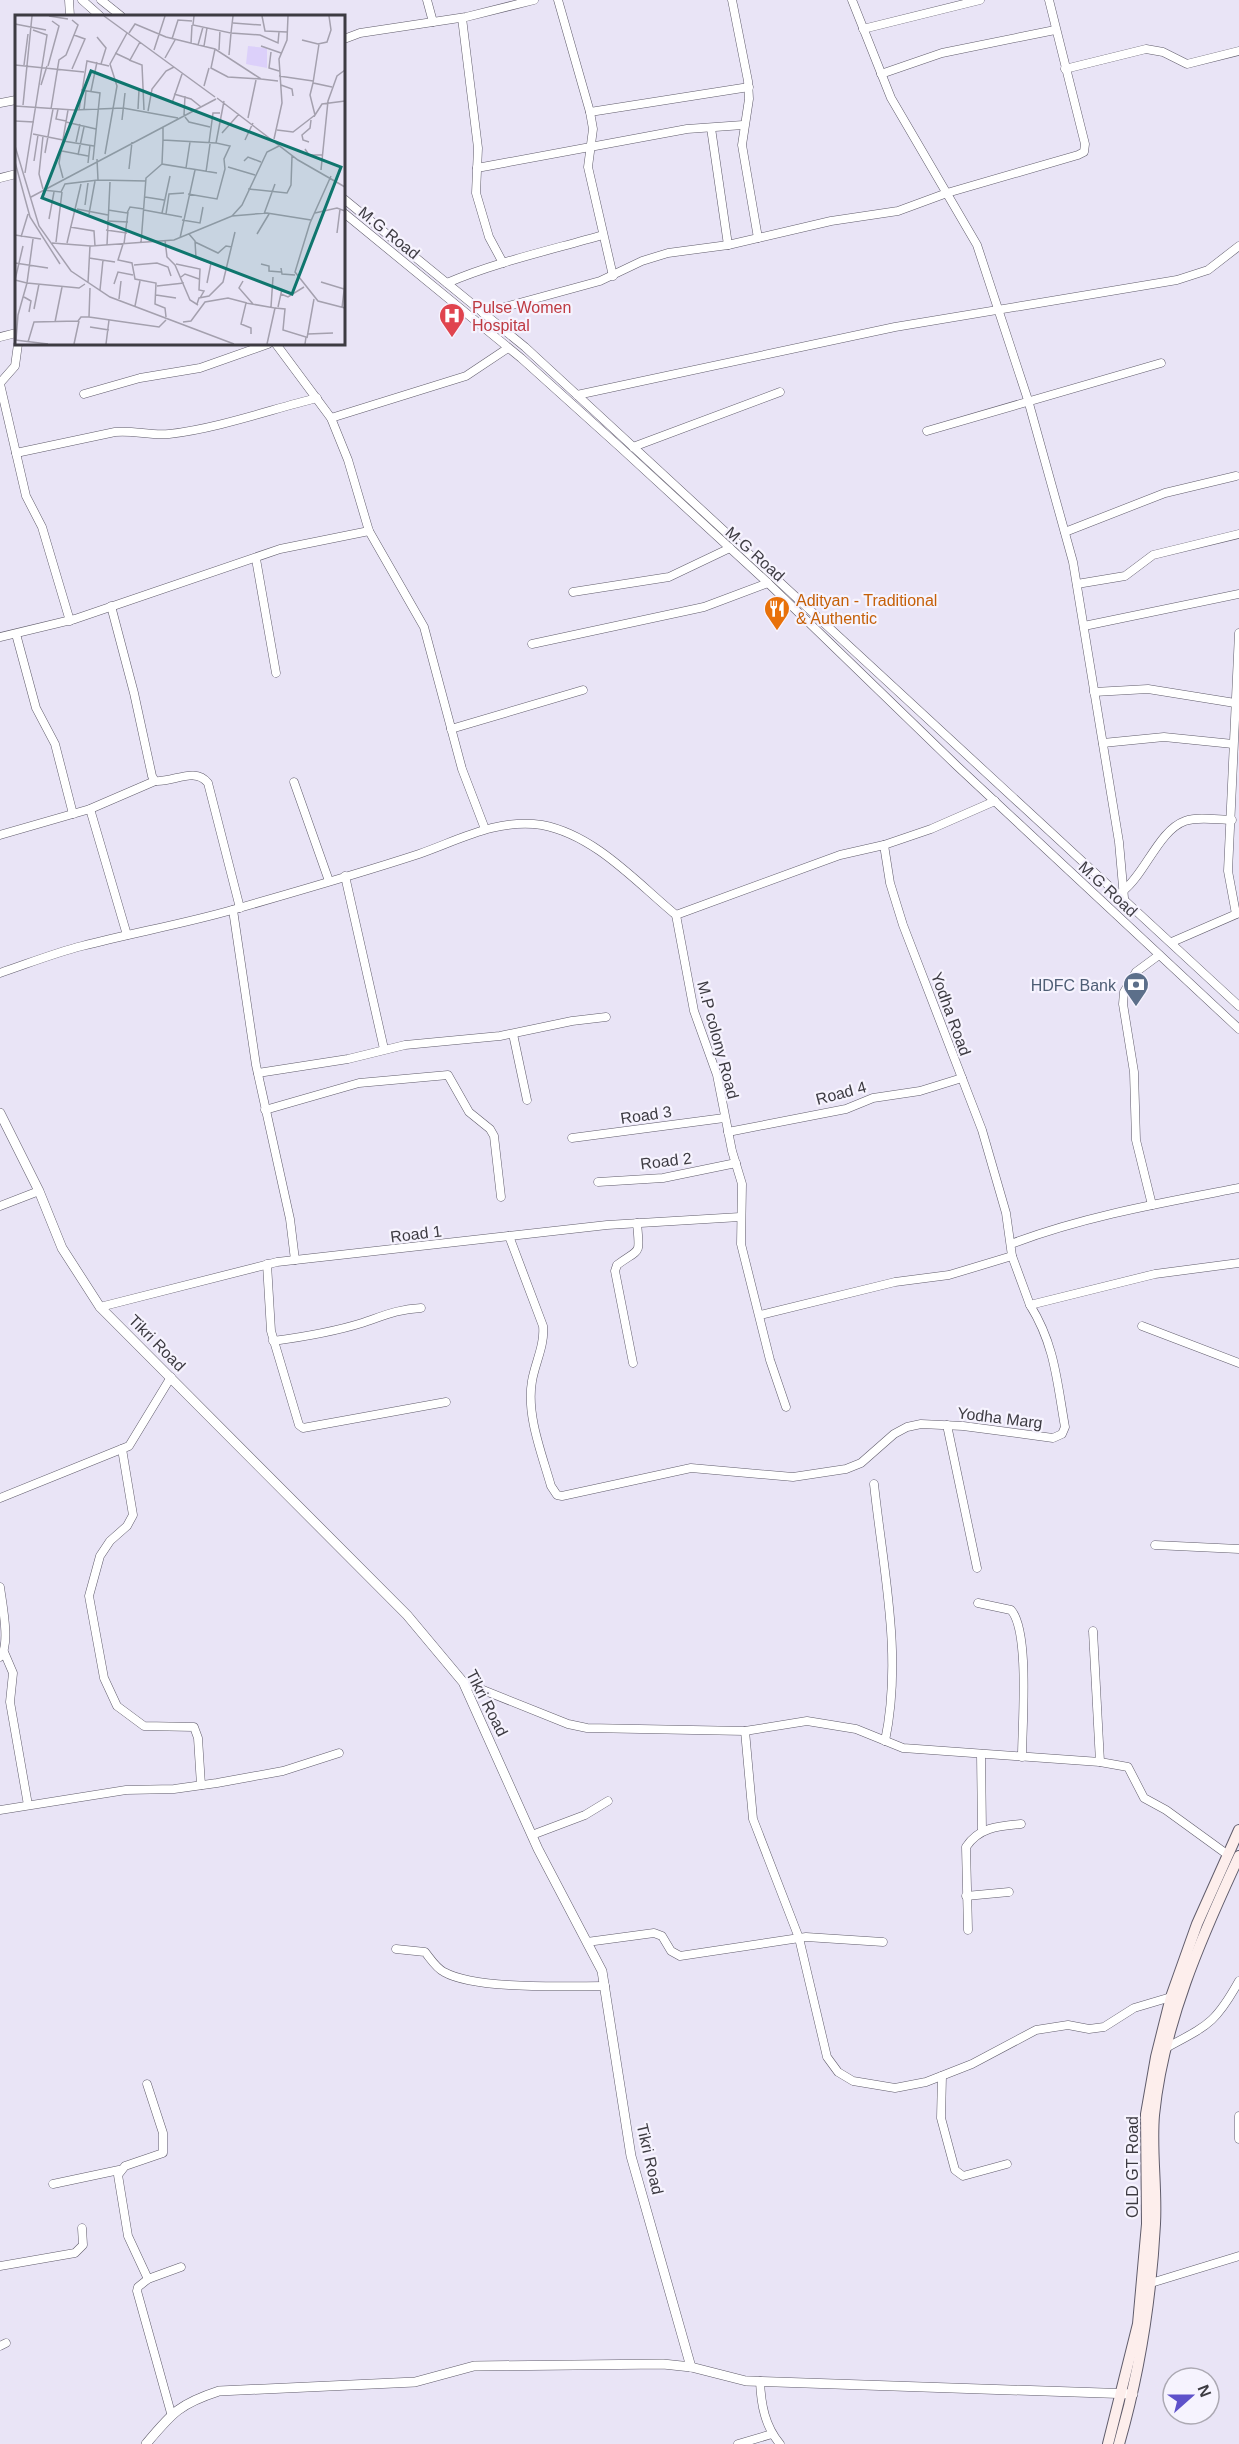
<svg xmlns="http://www.w3.org/2000/svg" width="1239" height="2444" font-family="Helvetica,sans-serif">
<rect width="100%" height="100%" fill="#e9e4f6"/>
<g fill="none" stroke-linecap="round" stroke-linejoin="round">
<defs>
<g id="minor">
<path d="M69 0 70 16"/>
<path d="M82 0 100 16"/>
<path d="M101 0 121 16"/>
<path d="M427 0 433 22"/>
<path d="M558 0 590 112 593 129 588 167 613 276"/>
<path d="M732 0 748 81 749 99 742 145 758 238"/>
<path d="M852 0 891 98 977 245 1028 400 1073 562 1119 842 1124 898"/>
<path d="M462 18 478 148 476 193 489 237 503 263"/>
<path d="M863 29 980 0"/>
<path d="M344 39 360 33 466 17 534 0"/>
<path d="M1065 69 1146 49 1163 52 1187 64 1239 51"/>
<path d="M881 74 942 53 1055 30"/>
<path d="M0 103 16 100"/>
<path d="M590 112 749 87"/>
<path d="M711 128 728 245"/>
<path d="M477 168 687 129 743 125"/>
<path d="M0 178 16 174"/>
<path d="M344 199 525 347 1239 1006"/>
<path d="M344 213 521 358 621 448 768 583 957 766 1239 1029"/>
<path d="M447 283C496 262 551 250 603 235"/>
<path d="M483 313 600 281 642 261 668 253 728 245 831 221 898 211 947 193 1078 155 1084 152 1085 144 1049 0"/>
<path d="M0 337 16 333"/>
<path d="M276 344 331 418 348 460 369 531 424 627 462 769 485 829"/>
<path d="M0 383 15 366 18 344"/>
<path d="M0 384 26 496 42 527 70 621"/>
<path d="M84 394 140 378 200 368 268 344"/>
<path d="M577 395 895 327 1177 280 1208 270 1239 246"/>
<path d="M331 418 466 376 508 348"/>
<path d="M927 431 1161 363"/>
<path d="M633 447 780 392"/>
<path d="M16 453 115 432C134 430 151 436 169 434 219 428 269 410 317 398"/>
<path d="M1065 532 1165 493 1236 476"/>
<path d="M256 559 276 673"/>
<path d="M1077 584 1125 576 1153 555 1239 534"/>
<path d="M573 592 669 577 730 548"/>
<path d="M111 606 134 693 152 776 155 781C173 783 195 766 208 783L240 908"/>
<path d="M1084 626 1239 594"/>
<path d="M16 634 36 708 55 744 73 814"/>
<path d="M0 637 75 619 280 549 369 531"/>
<path d="M532 644 704 607 768 583"/>
<path d="M1094 692 1148 689 1235 703"/>
<path d="M451 729 583 690"/>
<path d="M1103 743 1164 737 1233 744"/>
<path d="M294 782 329 881"/>
<path d="M995 801 931 829 884 845 890 883 903 925 982 1130 1006 1213 1012 1256 1030 1305"/>
<path d="M90 809 127 935"/>
<path d="M0 835 90 809 155 781"/>
<path d="M345 876 384 1049"/>
<path d="M1123 891C1145 874 1159 830 1185 821 1199 816 1218 820 1232 820"/>
<path d="M233 910 256 1065 290 1219 295 1260"/>
<path d="M1236 914 1228 871 1239 633"/>
<path d="M1172 942 1239 913"/>
<path d="M0 973C27 964 54 953 82 946 132 933 183 924 232 910 295 892 358 874 419 854 459 840 498 818 542 825 595 835 636 882 676 915"/>
<path d="M513 1034 527 1100"/>
<path d="M258 1073 348 1059 405 1045 500 1036 572 1021 606 1017"/>
<path d="M265 1110 359 1083 448 1075 469 1112 490 1129 494 1136 501 1197"/>
<path d="M728 1132 846 1109 873 1098 920 1091 962 1078"/>
<path d="M572 1138 724 1118"/>
<path d="M598 1182 663 1178 736 1163"/>
<path d="M1152 1205 1136 1140 1134 1072 1123 1004 1124 992 1136 972 1159 955"/>
<path d="M0 1206 39 1191"/>
<path d="M509 1236 543 1326C545 1345 535 1363 532 1381 526 1415 542 1454 551 1486L557 1495 562 1496 691 1468 793 1477 846 1469 861 1463 894 1434 907 1427 921 1424 963 1426 1053 1438 1062 1434 1065 1427C1057 1382 1055 1345 1030 1305L1155 1274 1239 1263"/>
<path d="M1011 1244C1085 1216 1161 1203 1239 1188"/>
<path d="M267 1264 271 1331 299 1425 303 1428 446 1402"/>
<path d="M100 1307 277 1262 607 1225 740 1217"/>
<path d="M760 1315 895 1282 949 1275 1012 1256"/>
<path d="M1142 1326 1239 1363"/>
<path d="M273 1341C303 1337 333 1332 362 1323 383 1316 398 1309 421 1308"/>
<path d="M633 1363 615 1271 617 1265C641 1247 640 1257 637 1223"/>
<path d="M786 1407 770 1360 741 1244 742 1184 732 1151 717 1075 694 1011 676 915 840 855 884 845"/>
<path d="M947 1425 977 1568"/>
<path d="M122 1449 133 1515 127 1526 110 1541 100 1556 89 1596 104 1678 117 1706 144 1726 194 1727 198 1738 201 1785"/>
<path d="M874 1484C883 1569 903 1656 885 1741"/>
<path d="M0 1498 129 1446 171 1377"/>
<path d="M1155 1545 1239 1549"/>
<path d="M0 1587C2 1603 11 1646 0 1657"/>
<path d="M978 1603 1011 1610C1030 1631 1022 1726 1022 1757"/>
<path d="M1093 1631 1100 1762"/>
<path d="M4 1652 13 1673 10 1702 28 1805"/>
<path d="M463 1682 568 1724 587 1728 745 1731 807 1721 856 1729 903 1748 1100 1762 1128 1767 1144 1798 1166 1810 1228 1855"/>
<path d="M745 1731 753 1819 799 1938 827 2057 838 2072 853 2081 895 2088 926 2082 972 2064 1036 2030 1068 2025 1089 2029 1104 2027 1134 2008 1171 1997"/>
<path d="M981 1754 982 1831"/>
<path d="M0 1810 126 1790 174 1789 217 1783 283 1771 339 1753"/>
<path d="M532 1835 585 1815 608 1801"/>
<path d="M966 1896 1009 1892"/>
<path d="M968 1930 966 1847C979 1827 999 1826 1021 1824"/>
<path d="M587 1942 654 1933 662 1936 671 1951 680 1956 806 1937 883 1942"/>
<path d="M396 1949 425 1952C430 1958 436 1968 444 1972 476 1990 566 1986 605 1986"/>
<path d="M1166 2048C1208 2025 1215 2024 1239 1981"/>
<path d="M942 2076 941 2118 955 2170 963 2176 1007 2164"/>
<path d="M147 2084 163 2133V2153L125 2166 118 2175 128 2236 148 2279"/>
<path d="M1239 2116V2139"/>
<path d="M53 2184 119 2170"/>
<path d="M0 2266 75 2253 83 2245 82 2228"/>
<path d="M1151 2283 1239 2256"/>
<path d="M0 2346 6 2343"/>
<path d="M760 2381C761 2405 765 2426 780 2444"/>
<path d="M171 2413 137 2291 138 2287 148 2279 181 2267"/>
<path d="M738 2444 772 2434"/>
</g>
<g id="tertiary">
<path d="M0 1113 39 1191 62 1248 100 1307 407 1615 463 1682 538 1849 602 1971 631 2156 691 2367"/>
<path d="M146 2444C172 2413 179 2404 219 2391L415 2382 474 2366 663 2364 691 2367 746 2381 1133 2394"/>
</g>
<g id="secondary">
<path d="M1108 2444 1138 2324 1147 2224 1146 2114 1156 2057 1171 1997 1197 1924 1239 1830"/>
<path d="M1119 2444C1140 2371 1151 2300 1155 2224 1157 2188 1151 2151 1154 2115 1163 2024 1201 1938 1239 1856"/>
</g>
</defs>
<use href="#minor" stroke="#605c6b" stroke-width="9"/>
<use href="#tertiary" stroke="#605c6b" stroke-width="10"/>
<use href="#secondary" stroke="#605c6b" stroke-width="12"/>
<use href="#minor" stroke="#fff" stroke-width="8"/>
<use href="#tertiary" stroke="#fff" stroke-width="9"/>
<use href="#secondary" stroke="#fdeeec" stroke-width="10"/>
</g>
<defs>
<symbol id="hospital-pin" viewBox="-11 -11 22 30"><path d="M0 17L-7.5 6A9.5 9.5 0 1 1 7.5 6Z" fill="#e0444e" stroke="#f6f3fe"/><path d="M-5-5h3v3.5h4V-5h3V5h-3V1.5h-4V5h-3Z" fill="#fff"/></symbol>
<symbol id="restaurant-pin" viewBox="-11 -11 22 30"><path d="M0 17L-7.5 6A9.5 9.5 0 1 1 7.5 6Z" fill="#e8710a" stroke="#f6f3fe"/><path d="M-5-6h1v4h1v-4h1v4h1v-4h1v5L-1.5 .5V6h-2V.5L-5-1ZM5-6V6H3V1.5H1.5Q1.5-4 5-6Z" fill="#fff"/></symbol>
<symbol id="bank-pin" viewBox="-11 -11 22 30"><path d="M0 17L-7.5 6A9.5 9.5 0 1 1 7.5 6Z" fill="#5c6f8a" stroke="#f6f3fe"/><path d="M-6-4H6V4H-6ZM0-2.3a2.3 2.3 0 1 0 0 4.6a2.3 2.3 0 1 0 0-4.6Z" fill="#fff"/></symbol>
</defs>
<g fill-rule="evenodd">
<use href="#hospital-pin" x="437" y="301" width="30" height="40"/>
<use href="#restaurant-pin" x="762" y="594" width="30" height="40"/>
<use href="#bank-pin" x="1121" y="970" width="30" height="40"/>
</g>
<g text-anchor="middle" dominant-baseline="central" stroke-width="4.5" stroke-linejoin="round" paint-order="stroke">
<g font-size="16" fill="#3d3b42" stroke="#f6f3fe">
<text transform="translate(389 233) rotate(39)">M.G Road</text>
<text transform="translate(755 554) rotate(42)">M.G Road</text>
<text transform="translate(1108 889) rotate(43)">M.G Road</text>
<text transform="translate(951 1014) rotate(70)">Yodha Road</text>
<text transform="translate(718 1040) rotate(75)">M.P colony Road</text>
<text transform="translate(841 1093) rotate(-15)">Road 4</text>
<text transform="translate(646 1115) rotate(-8)">Road 3</text>
<text transform="translate(666 1161) rotate(-7)">Road 2</text>
<text transform="translate(416 1234) rotate(-7)">Road 1</text>
<text transform="translate(157 1343) rotate(45)">Tikri Road</text>
<text transform="translate(1000 1418) rotate(7)">Yodha Marg</text>
<text transform="translate(487 1703) rotate(63)">Tikri Road</text>
<text transform="translate(650 2159) rotate(77)">Tikri Road</text>
<text transform="translate(1132 2167) rotate(-90)">OLD GT Road</text>
</g>
<g font-size="16" fill="#be3a42" stroke="#f6f3fe" text-anchor="start">
<text x="472" y="307">Pulse Women<tspan x="472" dy="18">Hospital</tspan></text>
</g>
<g font-size="16" fill="#c56008" stroke="#f6f3fe" text-anchor="start">
<text x="796" y="600">Adityan - Traditional<tspan x="796" dy="18">&amp; Authentic</tspan></text>
</g>
<g font-size="16" fill="#4e5e75" stroke="#f6f3fe" text-anchor="end">
<text x="1116" y="985">HDFC Bank</text>
</g>
</g>
<g transform="translate(15 15)">
<rect width="330" height="330" fill="#e9e4f6"/>
<path d="M233 31 252 33V53L231 49Z" fill="#dcd0fa"/>
<path fill="none" stroke="#a4a0ae" stroke-width="1.5" d="M34 1 53 4M89 1 200 82M179 1 178 10 216 18 214 40M218 1 216 18 245 20 263 28 264 17M247 1 250 16 272 17M218 8 246 10M0 9 31 15M114 18 120 9 151 22 200 34 246 64 263 66M82 22 91 33 86 49M157 24 163 5 177 6M287 25 303 29 312 27 316 15 314 1M176 29 177 10M183 30 188 12M189 31 192 13M246 31 266 38M200 34 196 53 213 62 246 64M139 35 150 1M204 35 205 15M256 37 254 53 264 56M100 38 115 45 125 27M150 43 160 25M114 45 127 50 129 95M0 50 69 57M9 50 13 19M33 51 44 11 37 6M57 54 70 24 59 20M264 61 298 66M298 68 304 29M26 70 32 51M266 70 277 74 278 81M189 71 194 53M317 72 298 68 295 80 300 100 307 89 330 86M66 75 85 78 78 145M76 76 82 47M159 79 176 84 186 92M140 80 169 92M202 83 283 145 330 172M157 88 167 59M8 90 17 1M0 91 59 95 108 93 163 103M36 94 44 45 51 40 63 10 57 5M43 94 41 104 51 106M123 94 124 75M64 95 72 46 94 51M69 95 71 76M133 96 137 74 151 56 159 52M169 100 170 81M170 102 174 107 195 112M233 103 241 65M107 105 110 78M0 106 19 107M51 107 81 114M148 112V125L201 128M262 115 278 117 300 100M207 118 224 99M18 119 48 125M259 124 267 88 264 44 272 25 273 1M148 125 147 149 202 158M230 125 238 108M48 126 79 131M61 127 65 109M294 127 288 125 287 120 295 113 296 105M194 128 198 98H205M0 131 24 211 56 256 95 282 219 329M290 134 294 140H307M47 136 73 141M30 138 38 94M90 139 102 71 95 49 112 18M63 140 69 112M82 144 83 165M19 146 23 120M229 146 233 142 246 147M0 147 15 202 45 249M73 148 75 130M213 152 240 160M171 153 175 127M114 154 117 127M306 155 313 86 322 61 330 55M191 157 195 129M10 158 32 20 18 15M316 161 295 208 280 257 303 286 330 293M48 163 44 148 53 95M28 174 24 159 28 121M233 174 272 178 276 170 277 141M28 175 46 177 50 169 83 165 131 166M173 179 202 184 210 154 209 144 215 131 201 128 209 86M16 182 201 84M130 182 149 185M70 190 73 168M62 194 93 200M93 195 112 198 115 192 129 194M129 195 167 202M147 198 155 161M300 198 322 193 330 196M74 199 80 166M151 199 154 179 169 178M249 199 260 169M217 201 227 190 252 137 264 131M34 204 39 177M167 205 185 208 188 192M92 206 113 207M55 212 79 216 80 231M91 215 112 218M322 218 325 194M174 219 180 226 181 243 196 248 192 268M242 219 254 199M0 220 26 224M6 222 13 199M165 223 180 155M150 225 152 242 160 250 175 285 183 290M41 227 47 177M180 227 203 238 211 231 217 232M37 228 76 231 159 225 217 201 252 198 296 205M52 228 66 169M126 228 131 163 147 149M108 229 103 245 117 248 120 264 141 268 140 289 150 293 151 302M109 229 113 197M92 230 95 167M74 243 100 247M0 248 33 253M161 249 185 254 184 275 189 276 185 283M246 249 254 251V256L266 257M119 250 142 248 153 252 156 261M266 253 267 259 280 260M166 262 170 259 184 264M0 265 12 268 3 300 1 325M0 265 8 231M228 266 224 273 238 289M306 267 329 274M12 268 64 273 70 269M12 268 18 224M73 268 75 231M99 269 103 257 118 260M142 271 169 268M85 275 88 245M266 279 273 282 289 272M141 280 161 283M9 282 16 286 14 297M104 284 106 266M182 289 184 283 194 281 208 267 220 217M120 291 125 266M256 292 258 262M263 292 267 274M260 293 270 294 268 315 291 322 290 329M327 293 330 267M19 294 24 269M74 302 144 312 151 305M40 307 47 272M168 307 176 306 190 287 213 283 232 288M75 312 94 315M236 319V313L226 309 231 288 260 293 252 329M293 319 318 318M292 323 299 284M0 325 33 329M13 327 19 307 63 306 66 302H74L75 273M59 329 64 306M91 329 94 305"/>
<path fill="#0f766e" fill-opacity="0.15" stroke="#0f766e" stroke-width="3" d="M76 56 326 152 277 279 27 183Z"/>
<rect width="330" height="330" fill="none" stroke="#3d3b42" stroke-width="3"/>
</g>
<g transform="translate(1191 2396) rotate(69)"><circle r="28" fill="#f6f3fe" stroke="#aca9b3" stroke-width="1.5"/>
<path d="M0-4.5L10 22L0 15L-10 22Z" fill="#5e51ca"/>
<text y="-9" font-size="16" font-weight="bold" text-anchor="middle" fill="#3d3b42">N</text>
</g>
</svg>
